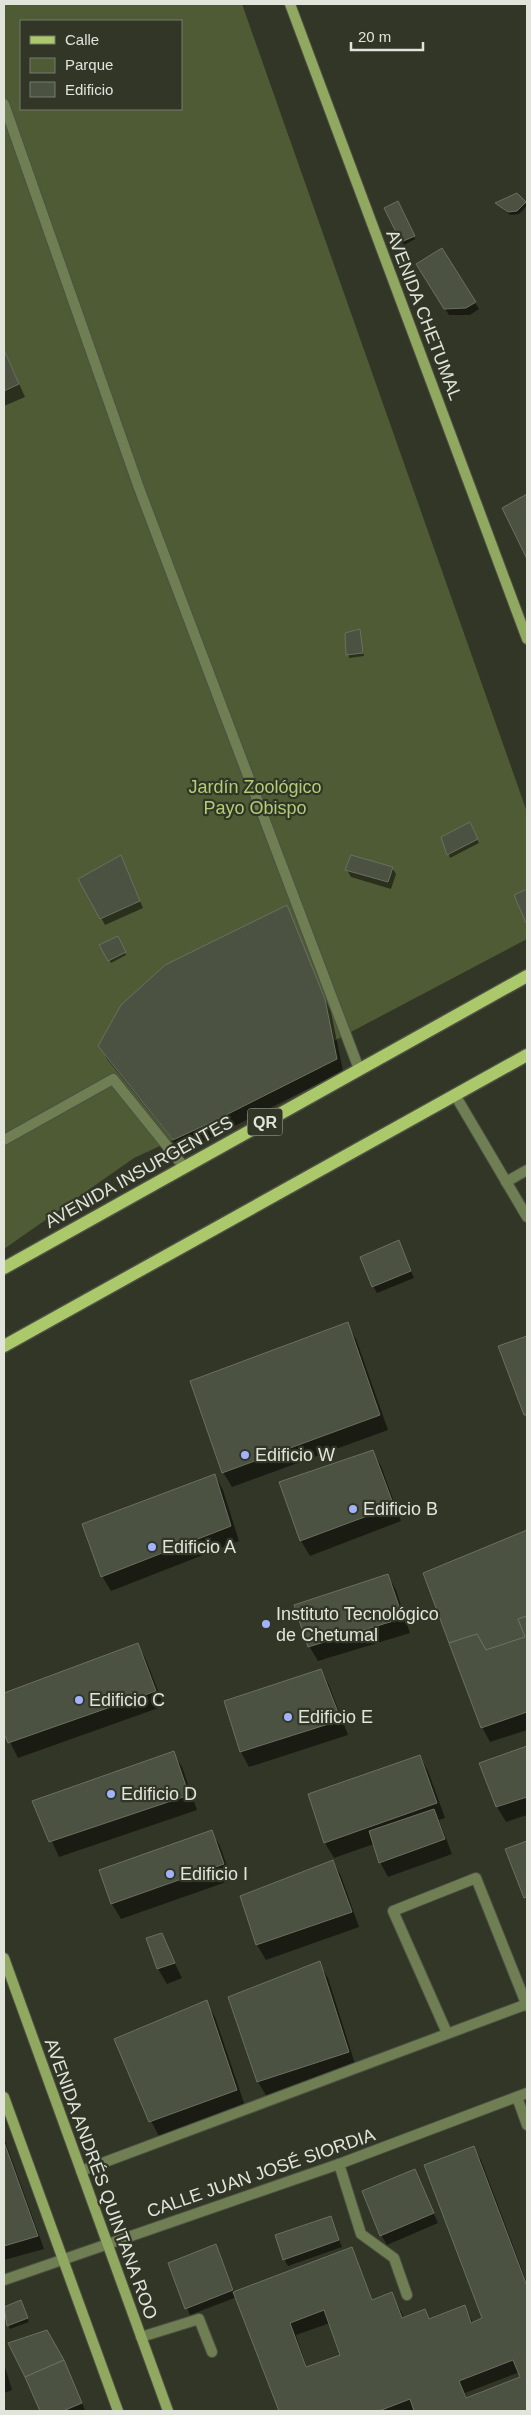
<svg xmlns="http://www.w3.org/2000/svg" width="531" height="2415" font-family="Helvetica,sans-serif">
<rect width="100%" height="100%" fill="#313627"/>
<path fill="#4f5b35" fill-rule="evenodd" d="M4 4H242L527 812V939L330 1043 337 1059 214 1121 134 1158 4 1249ZM21 21H181V109H21Z"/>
<g fill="#0007" fill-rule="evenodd">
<path d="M397 203 415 239 404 245 386 208Z"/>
<path d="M525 203 527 206 519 214 510 215 497 204Z"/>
<path d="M442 250 479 309 470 315H449L421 271Z"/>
<path d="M4 350 25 397 4 406Z"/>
<path d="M527 496V556L504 508Z"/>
<path d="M359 630 364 656 349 658 347 634Z"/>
<path d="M469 824 479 843 450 858 443 838Z"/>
<path d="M121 856 143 908 105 925 80 879Z"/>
<path d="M392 868 396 874 391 889 351 877 347 870Z"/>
<path d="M286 906 331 1012 343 1071 221 1133 181 1151 107 1059 100 1046Z"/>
<path d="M117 938 126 955 111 963 101 946Z"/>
<path d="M399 1242 414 1278 377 1293 373 1286Z"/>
<path d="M347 1324 356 1339 388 1430 232 1487 223 1472Z"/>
<path d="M527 1337V1418L499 1347Z"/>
<path d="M372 1451 381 1466 401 1521 310 1556 301 1541 280 1483Z"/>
<path d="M215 1475 223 1490 239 1541 111 1591 102 1576Z"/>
<path d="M527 1531V1730L490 1742 482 1727 424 1574Z"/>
<path d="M388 1575 396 1590 410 1633 318 1661 309 1646Z"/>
<path d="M138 1645 146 1660 164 1706 18 1758 4 1730V1695Z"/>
<path d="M321 1670 329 1685 348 1735 249 1767 241 1752Z"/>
<path d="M527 1748V1815L506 1822 497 1807 481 1764Z"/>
<path d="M173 1752 182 1767 197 1810 59 1857 34 1802Z"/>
<path d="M420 1756 428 1771 445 1818 439 1820 452 1854 388 1877 380 1862 374 1844 334 1858 325 1843 309 1795Z"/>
<path d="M211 1831 220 1846 232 1880 121 1919 112 1904 100 1871Z"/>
<path d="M527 1842V1902L506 1850Z"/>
<path d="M333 1861 341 1876 359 1927 266 1960 257 1945 241 1897Z"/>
<path d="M161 1935 182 1978 167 1984 158 1969 148 1939Z"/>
<path d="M319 1963 328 1978 356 2067 267 2097 258 2082 229 1998Z"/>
<path d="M206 2002 215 2017 245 2106 159 2136 151 2121Z"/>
<path d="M4 2138 44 2249 4 2260Z"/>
<path d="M474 2148 481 2160 527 2283V2411H280L237 2297 190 2315 187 2308 169 2264 219 2253 235 2293 351 2248 373 2301 392 2294 404 2318 425 2311 430 2320 464 2306 473 2323 484 2319ZM330 2323 342 2355 307 2368 296 2335ZM520 2372 522 2377 467 2399 465 2393Z"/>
<path d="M415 2171 438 2223 387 2245 381 2235Z"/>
<path d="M330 2217 342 2247 288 2266 284 2259Z"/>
<path d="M21 2302 29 2322 10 2329 4 2315V2308Z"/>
<path d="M10 2344 67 2369 85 2410 41 2411Z"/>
<path d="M4 2364 12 2390 4 2393Z"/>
</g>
<g fill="#4c5242" stroke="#6a7060" fill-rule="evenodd">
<path d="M517 193 526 202 517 211 508 212 495 203Z"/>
<path d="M398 201 415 236 401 242 384 208Z"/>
<path d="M442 248 476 302 466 308 444 309 416 264Z"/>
<path d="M4 350 19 384 4 391Z"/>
<path d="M527 494V559L502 508Z"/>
<path d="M360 629 363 653 346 655 345 633Z"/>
<path d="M470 822 478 839 447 855 441 837Z"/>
<path d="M121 855 140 901 100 919 78 879Z"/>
<path d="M351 855 393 867 388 882 345 870Z"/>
<path d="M527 889V922L526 923 514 895Z"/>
<path d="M287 905 325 999 337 1059 214 1121 173 1140 98 1046 121 1005 165 965Z"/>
<path d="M118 936 126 952 108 961 99 945Z"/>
<path d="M399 1240 411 1271 372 1287 360 1257Z"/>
<path d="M348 1322 380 1415 222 1473 190 1381Z"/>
<path d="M527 1336V1415H524L498 1346Z"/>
<path d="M373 1450 394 1506 300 1541 279 1482Z"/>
<path d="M215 1474 231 1526 101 1577 82 1524Z"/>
<path d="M527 1530V1616L518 1619 525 1637 486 1650 477 1634 449 1643 423 1573Z"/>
<path d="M388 1574 403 1618 308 1647 294 1605Z"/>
<path d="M527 1616V1712L481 1728 449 1643 477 1634 486 1650 525 1637 518 1619Z"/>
<path d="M138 1643 156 1691 8 1743 4 1733V1693Z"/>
<path d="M321 1669 341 1720 240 1752 224 1701Z"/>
<path d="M527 1746V1797L496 1807 479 1763Z"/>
<path d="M174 1751 189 1795 49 1842 32 1801Z"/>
<path d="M420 1755 437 1803 324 1843 308 1794Z"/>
<path d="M434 1809 445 1839 379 1863 369 1831Z"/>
<path d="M212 1830 224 1864 111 1904 99 1870Z"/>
<path d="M527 1841V1897L524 1898 505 1849Z"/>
<path d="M333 1860 352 1912 256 1945 240 1896Z"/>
<path d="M162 1933 175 1963 157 1969 146 1938Z"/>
<path d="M320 1961 349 2052 257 2082 228 1997Z"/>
<path d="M207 2000 237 2090 149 2122 114 2039Z"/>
<path d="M4 2142 38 2236 4 2246Z"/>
<path d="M474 2146 527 2286V2411H414L410 2399 379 2411H279L233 2292 352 2247 372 2300 392 2292 402 2318 425 2309 429 2319 465 2305 471 2323 482 2318 424 2165ZM324 2310 340 2355 306 2367 290 2323ZM513 2360 520 2377 466 2398 459 2381Z"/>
<path d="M415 2169 434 2213 380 2236 362 2191Z"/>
<path d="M331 2216 339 2240 283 2260 275 2235Z"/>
<path d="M216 2244 233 2290 185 2309 168 2263Z"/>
<path d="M21 2300 28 2318 7 2326 4 2307Z"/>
<path d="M47 2330 64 2360 25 2377 8 2343Z"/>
<path d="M64 2360 82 2403 63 2411H40L25 2377Z"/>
</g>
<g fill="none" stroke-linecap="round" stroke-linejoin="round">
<defs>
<g id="lane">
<path d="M455 1095 527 1217"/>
<path d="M4 1140 113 1079 184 1167"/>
<path d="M506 1182 527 1170"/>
<path d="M447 2033 393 1911 476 1878 527 2006"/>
<path d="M339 2164 361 2234 394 2258 407 2295"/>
<path d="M81 2171 527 2004"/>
<path d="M141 2337 199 2319 212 2352"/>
</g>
<g id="street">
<path d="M4 104 139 488 359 1069"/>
<path d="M517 2097 527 2125"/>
<path d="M4 2280 339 2164 527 2093"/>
</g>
<g id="secondary">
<path d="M290 4 527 639"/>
<path d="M4 1958 168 2411"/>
<path d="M4 2097 118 2411"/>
</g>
<g id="primary">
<path d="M4 1268 527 976"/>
<path d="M4 1346 527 1055"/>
</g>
</defs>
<use href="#lane" stroke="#4d5244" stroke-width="12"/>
<use href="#street" stroke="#4d5244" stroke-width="12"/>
<use href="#secondary" stroke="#4d5244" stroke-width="12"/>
<use href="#primary" stroke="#4d5244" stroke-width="15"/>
<use href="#lane" stroke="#707f53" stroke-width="10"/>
<use href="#street" stroke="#707f53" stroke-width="10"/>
<use href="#secondary" stroke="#91a861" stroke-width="10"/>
<use href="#primary" stroke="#abc96b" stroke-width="12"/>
</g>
<g fill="#a2b2fd" stroke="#313627" stroke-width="2">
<circle cx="245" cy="1455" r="5"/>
<circle cx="353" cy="1509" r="5"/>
<circle cx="152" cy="1547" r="5"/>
<circle cx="266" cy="1624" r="5"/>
<circle cx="79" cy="1700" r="5"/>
<circle cx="288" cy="1717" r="5"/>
<circle cx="111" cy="1794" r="5"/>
<circle cx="170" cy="1874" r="5"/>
</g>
<g text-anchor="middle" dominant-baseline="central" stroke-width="4.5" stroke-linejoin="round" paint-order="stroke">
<rect fill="#313627" stroke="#acb0a5" stroke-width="1" x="247.5" y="1108.5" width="35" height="27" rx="4"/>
<g font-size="16" font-weight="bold" fill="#e0e4db">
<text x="265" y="1122">QR</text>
</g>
<g font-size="18" fill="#e0e4db" stroke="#313627">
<text transform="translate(424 315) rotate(69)">AVENIDA CHETUMAL</text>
<text transform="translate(139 1172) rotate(-29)">AVENIDA INSURGENTES</text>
<text transform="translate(261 2173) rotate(-19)">CALLE JUAN JOSÉ SIORDIA</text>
<text transform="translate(101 2179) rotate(70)">AVENIDA ANDRÉS QUINTANA ROO</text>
</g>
<g font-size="18" fill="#b0cd76" stroke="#313627">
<text x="255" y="787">Jardín Zoológico<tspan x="255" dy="21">Payo Obispo</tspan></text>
</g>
<g font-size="18" fill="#e0e4db" stroke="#313627" text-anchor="start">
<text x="255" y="1455">Edificio W</text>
<text x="363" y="1509">Edificio B</text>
<text x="162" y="1547">Edificio A</text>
<text x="276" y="1614">Instituto Tecnológico<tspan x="276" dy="21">de Chetumal</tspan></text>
<text x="89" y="1700">Edificio C</text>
<text x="298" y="1717">Edificio E</text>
<text x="121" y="1794">Edificio D</text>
<text x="180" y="1874">Edificio I</text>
</g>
</g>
<rect width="531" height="2415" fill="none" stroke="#e0e4db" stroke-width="10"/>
<rect x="20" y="20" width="162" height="90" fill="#313627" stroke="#777c6f"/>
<rect x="30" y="36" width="25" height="8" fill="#abc96b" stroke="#777c6f"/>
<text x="65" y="45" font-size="15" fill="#e0e4db">Calle</text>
<rect x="30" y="58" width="25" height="15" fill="#4f5b35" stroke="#777c6f"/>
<text x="65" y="70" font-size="15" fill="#e0e4db">Parque</text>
<rect x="30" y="82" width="25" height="15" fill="#4c5242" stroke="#777c6f"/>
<text x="65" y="95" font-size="15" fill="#e0e4db">Edificio</text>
<path d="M351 42v8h72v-8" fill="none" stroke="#e0e4db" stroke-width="2.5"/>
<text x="358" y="42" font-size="15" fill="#e0e4db" stroke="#313627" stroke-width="4" paint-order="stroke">20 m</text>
</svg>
